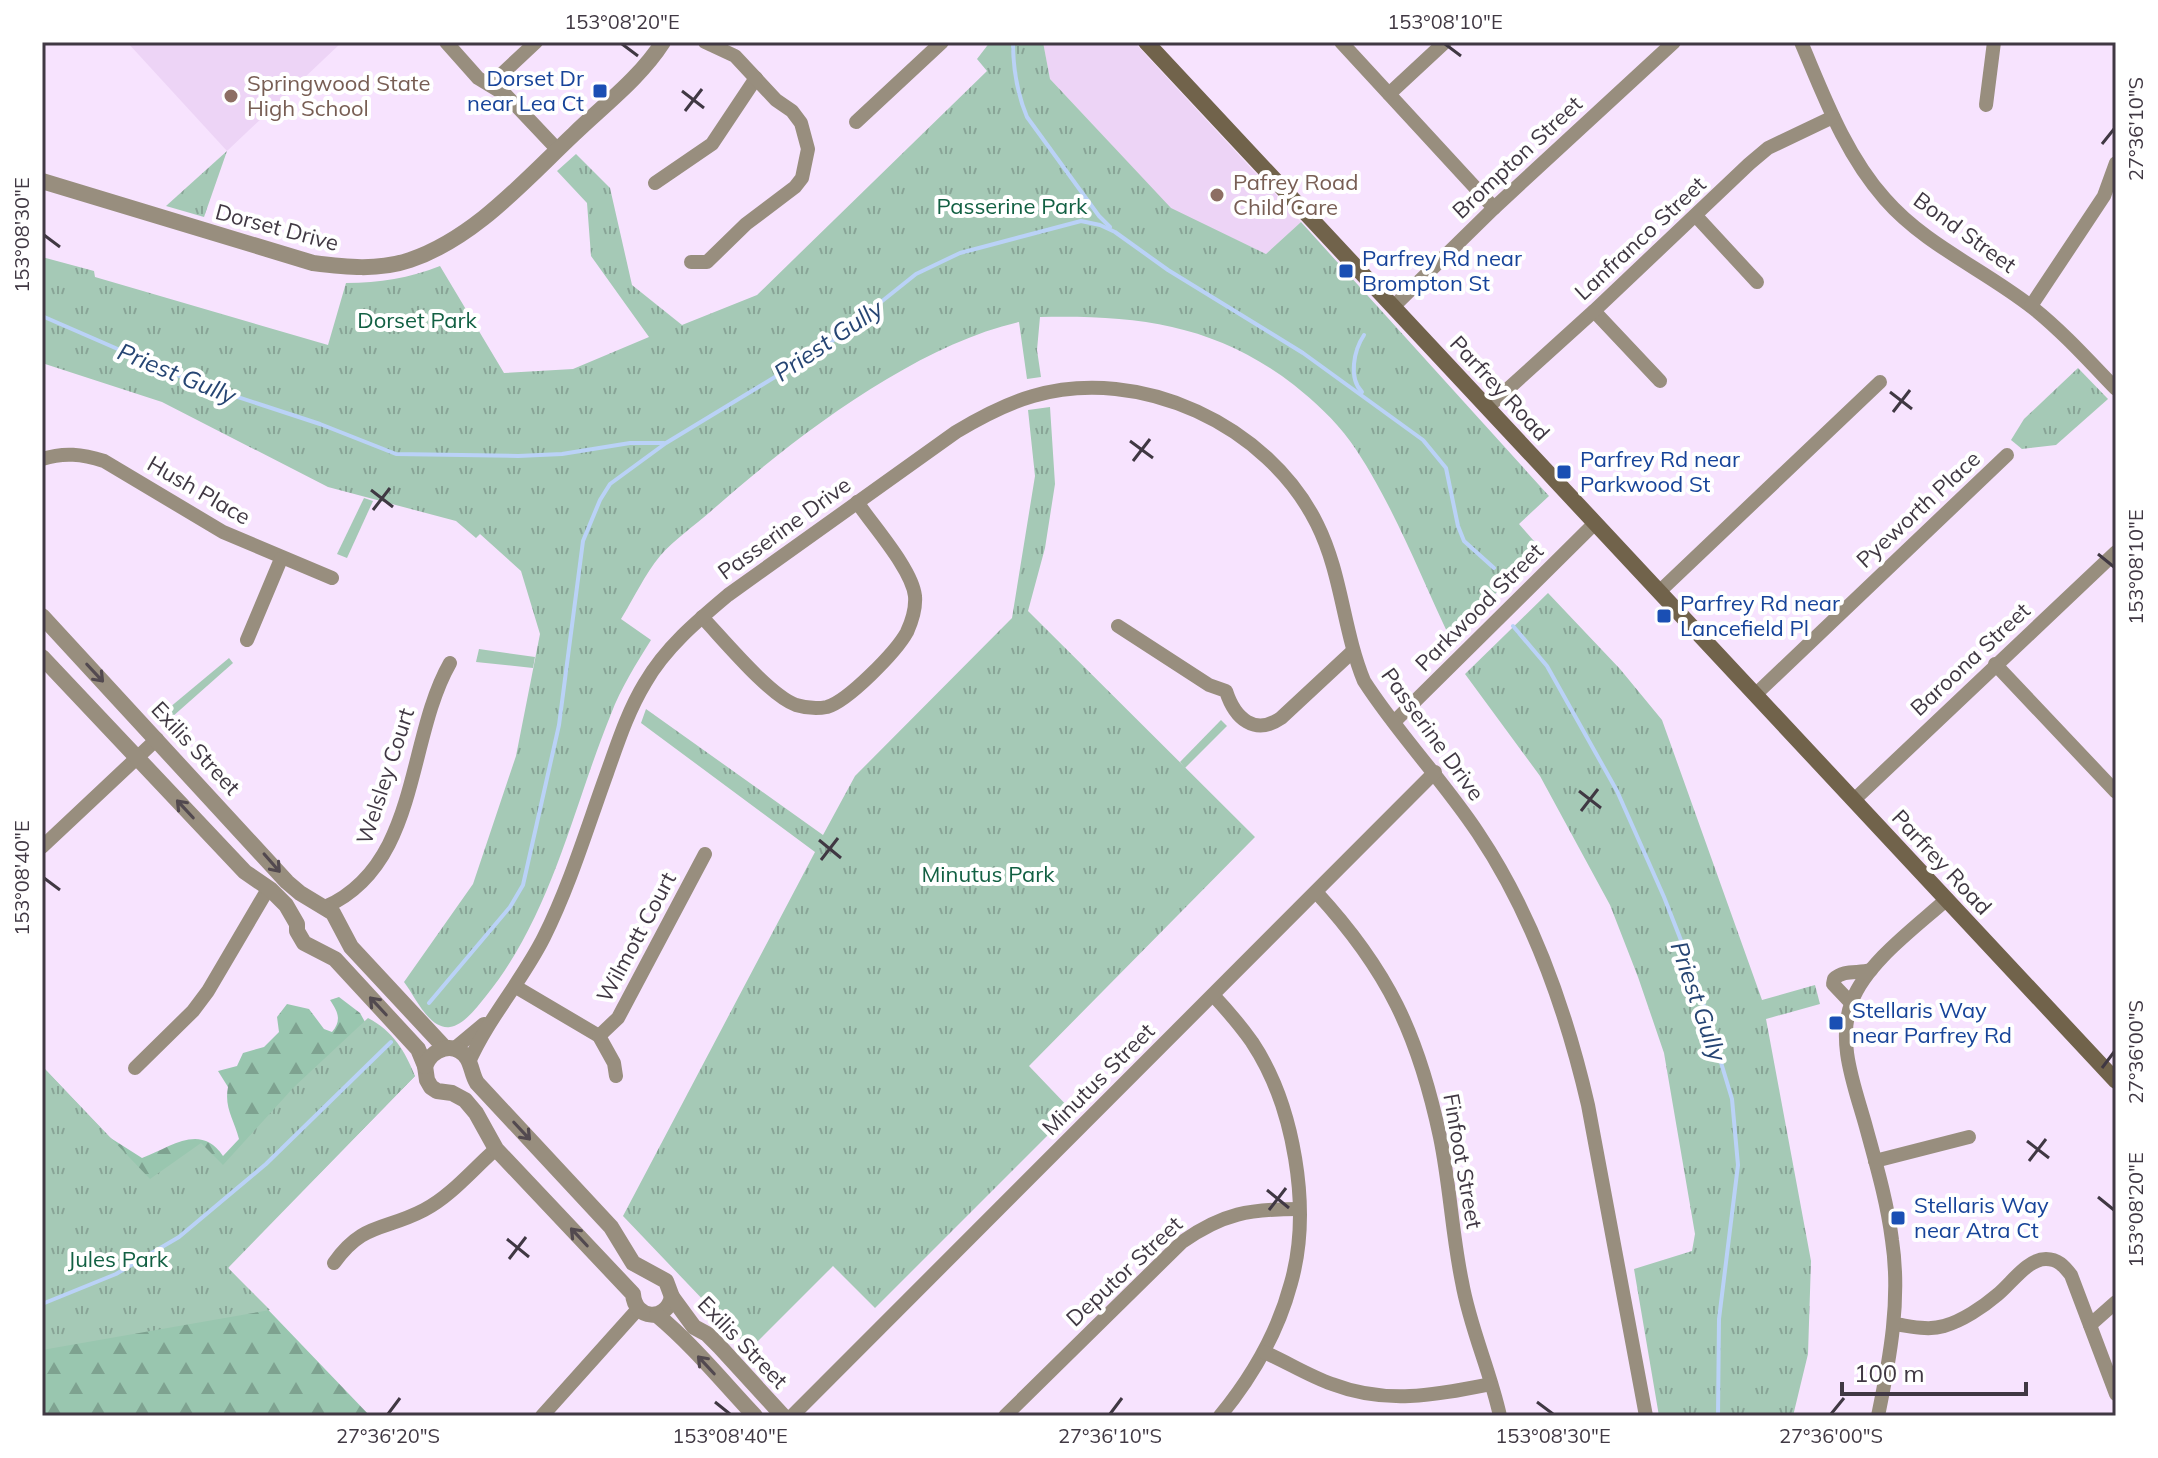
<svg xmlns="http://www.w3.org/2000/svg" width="2158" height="1458" font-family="Mulish,sans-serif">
<defs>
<pattern id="forest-firs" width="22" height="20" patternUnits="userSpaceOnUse" patternTransform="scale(2)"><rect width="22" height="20" fill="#99c6af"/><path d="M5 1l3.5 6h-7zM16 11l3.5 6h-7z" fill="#7ea290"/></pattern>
<pattern id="park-tufts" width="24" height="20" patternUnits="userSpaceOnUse" patternTransform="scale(2)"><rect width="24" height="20" fill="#a5c9b6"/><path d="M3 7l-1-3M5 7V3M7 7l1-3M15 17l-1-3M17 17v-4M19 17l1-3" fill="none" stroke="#88a496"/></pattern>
</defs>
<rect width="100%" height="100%" fill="#f7e3fe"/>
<g fill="#edd4f6">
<path d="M127 42H342L227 151Z"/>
<path d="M1043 42H1134L1301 222 1266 254 1171 209 1050 79Z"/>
</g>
<g fill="#a5c9b6">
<path d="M364 498 373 501 347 558 337 554Z"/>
<path d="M479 649 535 657 533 668 476 662Z"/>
<path d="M229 658 233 663 163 725 157 718Z"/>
<path d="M1221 720 1227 726 1185 768 1180 762Z"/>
</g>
<path fill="url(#forest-firs)" d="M339 997 360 1013 370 1031 415 1076 315 1178 297 1183 250 1233 228 1268 370 1416H42V1066L109 1137 142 1158C170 1148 200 1122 223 1156L239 1139C234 1119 224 1108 228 1087L218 1071 237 1066 243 1053 264 1047 279 1032 277 1017 287 1004 309 1009 324 1029 332 1032C342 1020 338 1012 330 1000Z"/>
<g fill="url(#park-tufts)">
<path d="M990 42H1043L1050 79 1171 208 1266 254 1301 222 1549 496 1519 524 1541 549 1450 638C1420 575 1390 497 1350 441 1335 420 1314 401 1294 385 1215 324 1137 315 1040 317L1037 350 1041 377 1027 379 1019 322C913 346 791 440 710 512 694 526 674 540 660 556 645 574 634 598 621 619L651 640C636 664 621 688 611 714 572 810 552 914 486 996 477 1007 464 1025 450 1027 429 1030 415 996 404 982L473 884 516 756 540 634 521 571 480 534 476 538 456 521 328 487 162 402 42 363V257L94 271 95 277 328 345 346 283C380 283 409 278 440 266L504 373 573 369 649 337 591 256 587 203 557 171 576 154 610 188 632 285 682 325 757 295 987 71 977 59Z"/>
<path d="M227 151 204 217 166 206Z"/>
<path d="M2078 368 2108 399 2056 445 2022 449 2011 440 2024 419Z"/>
<path d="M1050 407 1055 484 1045 548 1028 611 1255 837 1029 1066 1072 1111 875 1308 833 1266 750 1349 623 1216 815 852 641 723 646 709 823 835 855 776 1012 618 1035 476 1028 410Z"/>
<path d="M1548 593 1620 669 1662 720 1762 1000 1815 985 1820 1004 1766 1019 1811 1261 1808 1354 1793 1416H1659L1634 1269 1692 1251 1695 1234 1664 1053 1638 977 1610 905 1540 776 1465 674Z"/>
<path d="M368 1018C393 1031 405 1051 415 1076L228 1268 270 1310 42 1350V1066L150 1179 201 1143 223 1165 294 1087Z"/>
</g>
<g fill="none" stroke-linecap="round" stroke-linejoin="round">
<g stroke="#bad2f7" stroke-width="4">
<path d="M1013 42C1013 67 1017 93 1027 117L1099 216 1110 227"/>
<path d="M42 316 198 384 320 424 396 454 518 456 562 454 630 443H664"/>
<path d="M1362 392C1348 378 1354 350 1364 335"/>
<path d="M1513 626 1547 666 1617 791 1664 897 1695 976 1732 1099 1738 1165 1719 1319 1718 1416"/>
<path d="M429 1003 510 907 523 885 559 725 583 541 600 500 610 484 666 443 826 346 916 274 960 253 1081 221 1100 225 1115 232 1168 270 1303 353 1423 440 1446 468 1458 526 1464 541 1494 568"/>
<path d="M42 1304 116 1274 179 1237 266 1164 391 1042"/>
</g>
<g stroke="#988e7e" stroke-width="14">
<path d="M446 42 478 78 506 95 557 149"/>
<path d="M1341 42 1494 208"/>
<path d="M1801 42C1824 96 1845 154 1885 199 1925 245 1985 270 2033 308 2063 332 2089 361 2116 389"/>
<path d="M490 85 536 42"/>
<path d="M1389 94 1445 42"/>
<path d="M1986 105 1994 42"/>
<path d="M856 122 942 42"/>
<path d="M655 183 712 144 756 78"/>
<path d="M1696 216 1757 282"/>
<path d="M691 262H707L746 224 795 187 802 178 808 149 801 123 792 111 776 100 735 56 705 42"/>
<path d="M2031 306 2104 196 2116 163"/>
<path d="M1393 307 1494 208 1674 42"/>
<path d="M1594 311 1660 381"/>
<path d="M1488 407 1594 311 1749 164 1768 148 1833 117"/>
<path d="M42 459C64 452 82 454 104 461L223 532 332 578"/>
<path d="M1660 591 1880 382"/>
<path d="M702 617C724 640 769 695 796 705 806 708 817 709 827 707 848 701 896 652 907 632 912 621 916 608 915 596 912 569 873 526 857 502"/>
<path d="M1118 626 1209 685 1226 691C1235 719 1255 736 1281 718L1352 652"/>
<path d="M247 640 281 559"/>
<path d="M1995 664 2116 792"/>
<path d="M1756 694 2007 455"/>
<path d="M1394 722 1595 523"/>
<path d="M1855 799 2116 552"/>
<path d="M42 847 157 739"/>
<path d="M1316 892C1388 970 1418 1034 1440 1137 1450 1185 1452 1234 1462 1282 1470 1328 1490 1370 1500 1416"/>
<path d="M325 907C420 865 406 740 450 663"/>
<path d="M516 987 599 1036 614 1063 616 1076"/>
<path d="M1213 995C1227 1010 1240 1025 1252 1042 1294 1105 1312 1209 1291 1283 1278 1332 1252 1377 1220 1416"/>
<path d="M1851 1003 1833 984 1834 979C1844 969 1859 974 1871 970"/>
<path d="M599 1036 618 1018 705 854"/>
<path d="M454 1049 484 1024"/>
<path d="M469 1062C489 1017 522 981 544 937 570 885 587 828 607 773 618 742 628 711 645 683 665 648 697 621 728 595L956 432C981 417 1005 404 1033 396 1140 365 1268 425 1317 524 1342 574 1343 630 1364 681 1398 734 1443 780 1478 833 1533 915 1566 1010 1588 1105L1646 1416"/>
<path d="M135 1068 193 1011 208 991 268 889"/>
<path d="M1875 1161 1969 1137"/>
<path d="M334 1263C363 1222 384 1231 424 1210 451 1196 473 1169 496 1149"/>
<path d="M1894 1324C1910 1326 1928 1331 1944 1326 1962 1321 1983 1307 1997 1295 2011 1284 2027 1259 2046 1259 2058 1259 2064 1266 2071 1275L2116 1394"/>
<path d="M2090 1325 2116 1302"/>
<path d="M1264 1352C1287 1362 1309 1376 1332 1384 1387 1405 1435 1395 1491 1384"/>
<path d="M542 1416 638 1309"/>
<path d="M792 1416 1435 772"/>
<path d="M1005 1416 1182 1242C1223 1213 1250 1209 1299 1209"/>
<path d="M1878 1416C1890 1358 1901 1299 1892 1240 1887 1201 1876 1164 1866 1127 1855 1087 1836 1042 1852 1001 1867 962 1916 927 1947 899"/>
</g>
<g stroke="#988e7e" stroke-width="16">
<path d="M42 181 313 263C345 267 378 271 410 260 475 238 525 180 574 134 604 105 640 78 663 42"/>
<path d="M42 616 287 882 300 893 333 913 351 947 445 1048"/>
<path d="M42 657 245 872 270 889 286 905 297 924V931L304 943 335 959 418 1049 425 1066 427 1080 431 1087 437 1091 452 1093 465 1100 476 1113 496 1149 633 1294C635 1320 666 1322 672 1297"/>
<path d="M425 1066C432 1049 454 1040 467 1058 472 1066 472 1075 477 1083L611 1227 633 1263 666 1281 672 1297 694 1327 707 1334 720 1347 783 1416"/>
<path d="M657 1315C693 1345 723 1382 755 1416"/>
</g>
<path stroke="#71634b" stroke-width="16" d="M1146 42 2116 1081"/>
</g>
<defs><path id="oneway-shaft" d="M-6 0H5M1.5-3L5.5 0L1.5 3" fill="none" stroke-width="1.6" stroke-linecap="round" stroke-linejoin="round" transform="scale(2)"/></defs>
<g stroke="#52494f">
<use href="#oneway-shaft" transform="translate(95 673) rotate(47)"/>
<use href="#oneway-shaft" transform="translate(185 809) rotate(-133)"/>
<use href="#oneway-shaft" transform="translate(272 863) rotate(49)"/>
<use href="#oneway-shaft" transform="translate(378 1006) rotate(-133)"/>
<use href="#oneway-shaft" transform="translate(522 1131) rotate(47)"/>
<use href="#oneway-shaft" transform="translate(579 1237) rotate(-133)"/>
<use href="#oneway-shaft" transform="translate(706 1365) rotate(-133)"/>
</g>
<path fill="none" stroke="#403843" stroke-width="3" d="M622 44 638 56M1445 44 1461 56M682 91 704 108M685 111 702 89M2102 144 2114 129M44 235 60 247M1890 392 1912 409M1893 412 1910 390M1130 441 1153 458M1133 461 1150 439M371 490 393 507M373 510 390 488M2098 554 2114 567M1579 791 1601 808M1581 811 1598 789M819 840 841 858M821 860 838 838M44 878 60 890M2102 1068 2114 1052M2027 1141 2049 1158M2029 1161 2046 1139M1267 1190 1289 1208M2098 1197 2114 1210M1269 1210 1286 1188M507 1239 529 1257M509 1259 526 1237M715 1402 730 1414M1537 1402 1553 1414M388 1414 400 1398M1110 1414 1122 1398M1831 1414 1844 1398"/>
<g fill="#1a4fb4" stroke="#fff" stroke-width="3">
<rect x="592" y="83" width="16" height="16" rx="4"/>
<rect x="1338" y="263" width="16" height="16" rx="4"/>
<rect x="1556" y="464" width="16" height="16" rx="4"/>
<rect x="1656" y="608" width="16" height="16" rx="4"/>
<rect x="1828" y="1015" width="16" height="16" rx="4"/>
<rect x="1890" y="1210" width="16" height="16" rx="4"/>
</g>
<g fill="#8d6e63" stroke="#fff" stroke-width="3">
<circle cx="231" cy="96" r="8"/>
<circle cx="1217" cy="195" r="8"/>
</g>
<g text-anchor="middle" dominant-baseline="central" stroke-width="8" stroke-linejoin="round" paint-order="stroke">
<g font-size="22" fill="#164399" stroke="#fff" text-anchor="start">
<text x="584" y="78" text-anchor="end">Dorset Dr<tspan x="584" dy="25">near Lea Ct</tspan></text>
<text x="1362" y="258">Parfrey Rd near<tspan x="1362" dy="25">Brompton St</tspan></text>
<text x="1580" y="459">Parfrey Rd near<tspan x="1580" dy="25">Parkwood St</tspan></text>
<text x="1680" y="603">Parfrey Rd near<tspan x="1680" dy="25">Lancefield Pl</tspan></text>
<text x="1852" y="1010">Stellaris Way<tspan x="1852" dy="25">near Parfrey Rd</tspan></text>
<text x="1914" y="1205">Stellaris Way<tspan x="1914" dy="25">near Atra Ct</tspan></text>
</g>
<g font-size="22" fill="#785e54" stroke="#fff" text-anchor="start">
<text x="247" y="83">Springwood State<tspan x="247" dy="25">High School</tspan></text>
<text x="1233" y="182">Pafrey Road<tspan x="1233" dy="25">Child Care</tspan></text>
</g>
<g font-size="22" fill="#403843" stroke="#fff">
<text transform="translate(1517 157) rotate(-43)">Brompton Street</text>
<text transform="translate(277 227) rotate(15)">Dorset Drive</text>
<text transform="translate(1965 232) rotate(36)">Bond Street</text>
<text transform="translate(1640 238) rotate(-43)">Lanfranco Street</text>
<text transform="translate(1500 388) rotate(47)">Parfrey Road</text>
<text transform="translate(199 490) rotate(30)">Hush Place</text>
<text transform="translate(1918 509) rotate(-43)">Pyeworth Place</text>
<text transform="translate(784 528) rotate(-36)">Passerine Drive</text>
<text transform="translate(1479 607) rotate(-45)">Parkwood Street</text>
<text transform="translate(1970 659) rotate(-43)">Baroona Street</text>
<text transform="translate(1433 734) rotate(54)">Passerine Drive</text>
<text transform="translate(196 748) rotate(47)">Exilis Street</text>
<text transform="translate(385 776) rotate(-72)">Welsley Court</text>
<text transform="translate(1942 862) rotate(47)">Parfrey Road</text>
<text transform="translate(636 937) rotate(-62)">Wilmott Court</text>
<text transform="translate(1098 1079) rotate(-45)">Minutus Street</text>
<text transform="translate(1463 1161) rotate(80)">Finfoot Street</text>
<text transform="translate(1124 1271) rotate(-43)">Deputor Street</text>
<text transform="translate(743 1342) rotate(46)">Exilis Street</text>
</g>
<g font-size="22" fill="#126043" stroke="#fff">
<text x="1012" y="206">Passerine Park</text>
<text x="417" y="320">Dorset Park</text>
<text x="988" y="874">Minutus Park</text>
<text x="118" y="1259">Jules Park</text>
</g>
<g font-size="24" font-style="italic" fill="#264573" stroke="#fff">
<text transform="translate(828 340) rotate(-34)">Priest Gully</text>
<text transform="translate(177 373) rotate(22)">Priest Gully</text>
<text transform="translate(1699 1001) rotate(71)">Priest Gully</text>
</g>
</g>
<rect width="2158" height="1458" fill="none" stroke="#ffffff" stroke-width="88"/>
<path d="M1842 1382v12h184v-12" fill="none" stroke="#403843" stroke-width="4"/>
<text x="1854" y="1382" font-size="24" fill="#403843" stroke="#ffffff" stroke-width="6" paint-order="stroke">100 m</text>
<rect x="44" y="44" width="2070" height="1370" fill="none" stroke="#403843" stroke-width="3"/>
<g font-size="20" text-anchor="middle" fill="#403843">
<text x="622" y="29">153°08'20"E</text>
<text x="1445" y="29">153°08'10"E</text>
<text transform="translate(2136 129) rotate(-90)" y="7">27°36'10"S</text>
<text transform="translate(22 235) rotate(-90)" y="7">153°08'30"E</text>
<text transform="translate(2136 567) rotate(-90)" y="7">153°08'10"E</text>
<text transform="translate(22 878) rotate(-90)" y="7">153°08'40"E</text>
<text transform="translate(2136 1052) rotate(-90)" y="7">27°36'00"S</text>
<text transform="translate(2136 1210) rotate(-90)" y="7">153°08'20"E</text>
<text x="388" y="1443">27°36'20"S</text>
<text x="730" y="1443">153°08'40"E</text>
<text x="1110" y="1443">27°36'10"S</text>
<text x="1553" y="1443">153°08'30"E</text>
<text x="1831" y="1443">27°36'00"S</text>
</g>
</svg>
